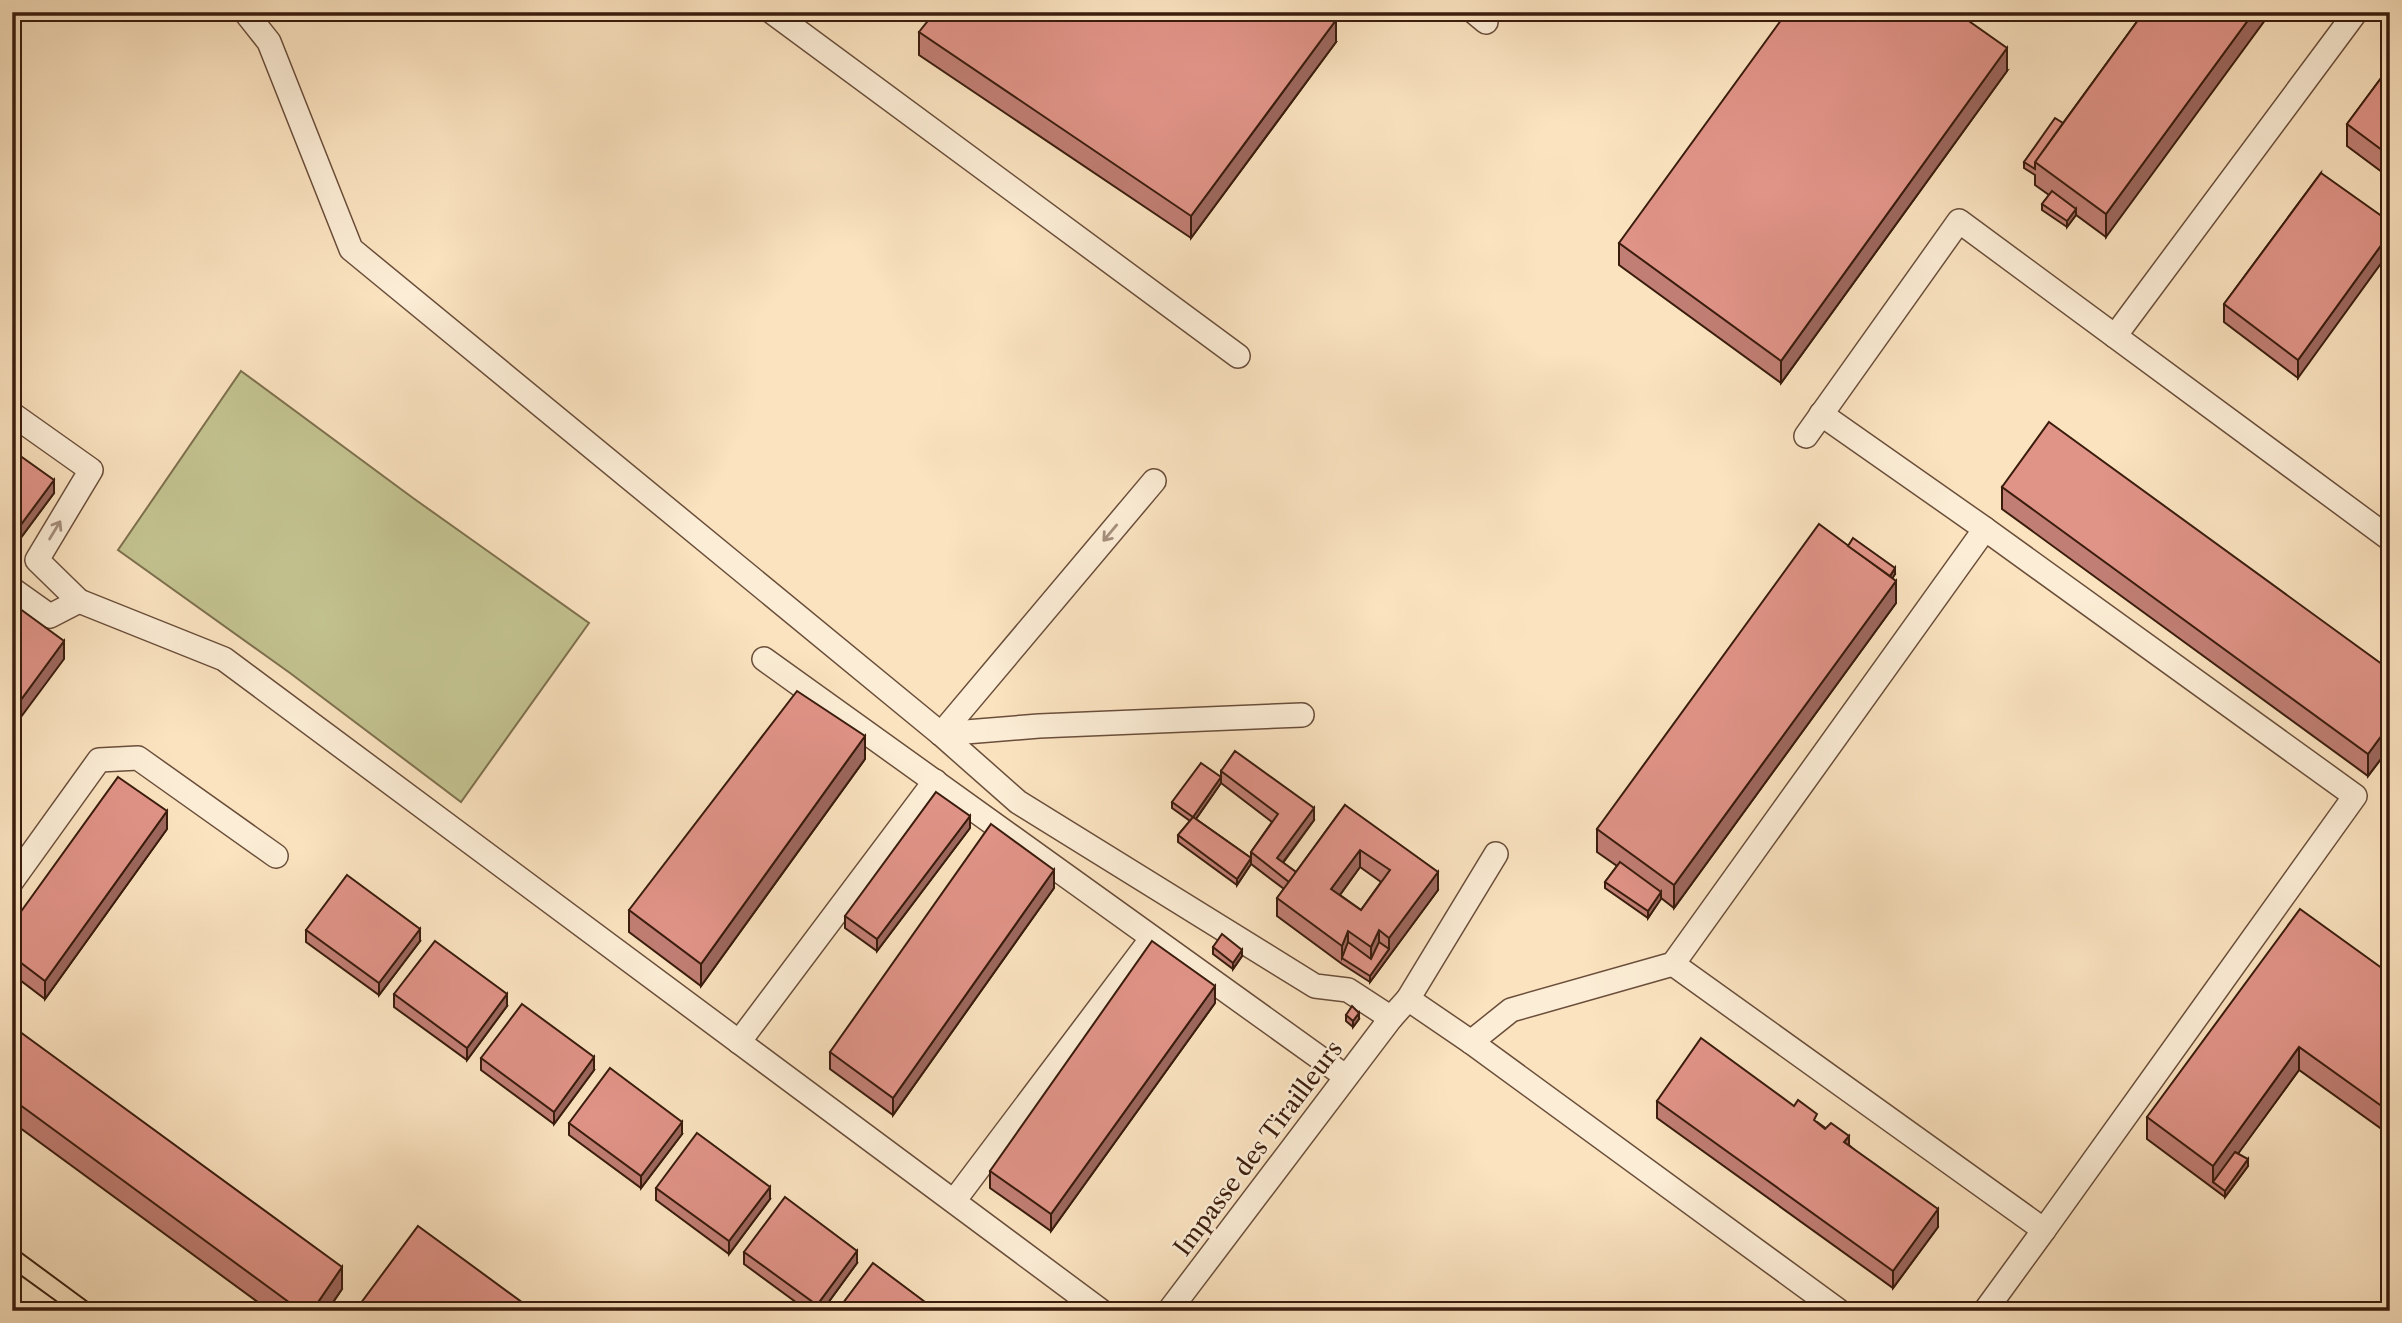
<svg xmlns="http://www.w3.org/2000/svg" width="2402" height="1323" font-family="'Libre Caslon Text',serif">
<rect width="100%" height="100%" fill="#fbe3c0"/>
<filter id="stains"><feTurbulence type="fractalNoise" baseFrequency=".00286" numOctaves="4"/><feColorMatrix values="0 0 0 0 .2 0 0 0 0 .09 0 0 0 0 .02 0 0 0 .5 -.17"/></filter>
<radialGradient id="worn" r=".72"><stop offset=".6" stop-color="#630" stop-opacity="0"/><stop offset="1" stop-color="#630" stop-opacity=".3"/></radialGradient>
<path fill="#c3c390" stroke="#7e704e" stroke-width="2" d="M241 371 413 498 589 623 461 802 290 673 118 550Z"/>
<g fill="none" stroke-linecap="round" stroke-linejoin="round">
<defs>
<g id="lane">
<path d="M772 12 1238 356"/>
<path d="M1474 12 1486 22"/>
<path d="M246 13 269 42 351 249 941 734 1018 802 1315 986 1348 990 1391 1018 1408 999 1496 854"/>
<path d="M2115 336 2356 12"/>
<path d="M12 414 91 470 37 560 79 601 224 659 1101 1311"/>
<path d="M1806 436 1959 221 2390 539"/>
<path d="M1985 529 2355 796 2044 1230"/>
<path d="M12 589 50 616 79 601"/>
<path d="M764 659 1345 1076"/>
<path d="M941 734 1039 726 1302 715"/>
<path d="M941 734 1154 481"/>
<path d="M12 881 99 760 138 758 276 856"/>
<path d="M1673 964 2044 1230 1985 1311"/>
<path d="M1408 999 1471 1042 1839 1311"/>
<path d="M739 1042 935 781"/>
<path d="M1471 1042 1511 1010 1673 964 1985 529 1821 414"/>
<path d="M954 1201 1152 938"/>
<path d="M1169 1311 1391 1018"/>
</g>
</defs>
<use href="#lane" stroke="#6a4e3a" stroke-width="26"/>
<use href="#lane" stroke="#fcedd6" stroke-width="23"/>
<g stroke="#3a1c0d" stroke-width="2">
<path d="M12 1246 100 1311"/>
<path d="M12 1269 70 1311"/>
</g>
</g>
<g fill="#c17e74" stroke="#3a1c0d" stroke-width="2" fill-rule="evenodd">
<path d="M344 12H356L349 19Z"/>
<path d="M2144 12 2106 237 2076 215 2067 227 2042 210V204L2049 195 2035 185V175L2024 168V162L2063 123Z"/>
<path d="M919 32 1336 42 1191 238 919 55Z"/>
<path d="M2390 66V178L2347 146V124Z"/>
<path d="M2007 71 1781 383 1619 265V243Z"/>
<path d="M2321 173 2298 378 2224 322V304Z"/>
<path d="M12 450 54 493 14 547 12 546Z"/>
<path d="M2002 487 2390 670V747L2368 776 2002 509Z"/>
<path d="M1848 546 1895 574 1892 578 1896 603 1674 908 1661 898 1648 918 1605 888V882L1617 866 1597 852V829Z"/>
<path d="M865 759 701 986 629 932V910Z"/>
<path d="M1221 771 1314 820 1283 863 1296 872 1345 805 1438 890 1370 982 1342 964 1277 916V898L1284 889 1251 864 1237 885 1178 842V835L1190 821 1172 808V802L1221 777ZM1221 783 1272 822 1251 852V858L1196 819ZM1360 867 1381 882 1361 910 1340 895Z"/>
<path d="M970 828 877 951 845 928V916Z"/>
<path d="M167 829 45 999 12 974V924Z"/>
<path d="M1054 888 893 1115 830 1069V1052Z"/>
<path d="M306 930 420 941 379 995 306 942Z"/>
<path d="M1213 947 1242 956 1233 969 1213 954Z"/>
<path d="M2390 974V1135L2299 1070 2238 1153 2248 1166 2225 1197 2147 1139V1117Z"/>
<path d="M394 994 507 1006 467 1060 394 1007Z"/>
<path d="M1215 1003 1051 1231 990 1188V1171Z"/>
<path d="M1346 1015 1359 1019 1353 1027 1346 1021Z"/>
<path d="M12 1026 342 1289 327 1311H270L12 1122Z"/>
<path d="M481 1058 594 1070 554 1124 481 1070Z"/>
<path d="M1657 1101 1817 1122 1849 1145 1938 1227 1893 1288 1657 1118Z"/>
<path d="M569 1123 682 1134 641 1188 569 1135Z"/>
<path d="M656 1188 770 1199 729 1254 656 1200Z"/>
<path d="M744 1252 857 1263 822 1311H808L744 1264Z"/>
</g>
<g fill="#9d675e" stroke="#3a1c0d" stroke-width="2">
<path d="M349 12H356L349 19Z"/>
<path d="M2254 12H2271L2106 237V214Z"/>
<path d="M1336 20V42L1191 238V216Z"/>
<path d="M2007 48V71L1781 383V361Z"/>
<path d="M2076 209V215L2067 227V221Z"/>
<path d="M2390 233V251L2298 378V360Z"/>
<path d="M54 480V493L14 547V534Z"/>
<path d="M1895 568V574L1883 594V588Z"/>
<path d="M1896 581V603L1674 908V885Z"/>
<path d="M64 641V659L12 729V712Z"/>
<path d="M2390 724V747L2368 776V754Z"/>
<path d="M865 736V759L701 986V964Z"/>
<path d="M1221 777V783L1193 823V817Z"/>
<path d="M1314 808V820L1277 870V858Z"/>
<path d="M167 811V829L45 999V981Z"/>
<path d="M970 816V828L877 951V939Z"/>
<path d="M1360 850V867L1331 907V889Z"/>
<path d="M1251 858V864L1237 885V879Z"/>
<path d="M1054 870V888L893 1115V1098Z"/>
<path d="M1438 872V890L1370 982V976L1389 949V938Z"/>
<path d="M1661 892V899L1648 918V911Z"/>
<path d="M420 929V941L379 995V983Z"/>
<path d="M1379 930V948L1371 965V947Z"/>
<path d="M1348 931V948L1342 958V946Z"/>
<path d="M1242 950V956L1233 969V963Z"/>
<path d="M1215 986V1003L1051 1231V1214Z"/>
<path d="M507 994V1006L467 1060V1048Z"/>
<path d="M1359 1013V1019L1353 1027V1021Z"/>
<path d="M2299 1047V1070L2216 1184 2213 1182V1166Z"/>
<path d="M594 1057V1070L554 1124V1112Z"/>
<path d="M682 1122V1134L641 1188V1176Z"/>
<path d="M1849 1136V1154L1844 1142Z"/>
<path d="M2248 1159V1166L2225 1197V1191Z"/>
<path d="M770 1187V1199L729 1254V1241Z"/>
<path d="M1938 1209V1227L1893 1288V1271Z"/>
<path d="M857 1251V1263L822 1311H817V1305Z"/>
<path d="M342 1267V1289L327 1311H312Z"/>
</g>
<g fill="#e09387" stroke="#3a1c0d" stroke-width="2" fill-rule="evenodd">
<path d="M935 12H1324L1336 20 1191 216 919 32Z"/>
<path d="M1787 12H1956L2007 48 1781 361 1619 243Z"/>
<path d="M2144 12H2254L2106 214 2035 162Z"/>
<path d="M2390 66V156L2347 124Z"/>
<path d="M2055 118 2063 123 2035 162V169L2024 162Z"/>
<path d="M2321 173 2390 222V233L2298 360 2224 304Z"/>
<path d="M2052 191 2076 209 2067 221 2042 204Z"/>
<path d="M2049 422 2390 670V724L2368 754 2002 487Z"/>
<path d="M12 450 54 480 14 534 12 533Z"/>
<path d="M1819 524 1896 581 1674 885 1597 829Z"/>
<path d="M1853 538 1895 568 1890 576 1848 546Z"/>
<path d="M12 603 64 641 12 712Z"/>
<path d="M797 691 865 736 701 964 629 910Z"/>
<path d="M1235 751 1314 808 1277 858 1296 872 1289 882 1251 852 1278 814 1221 771Z"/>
<path d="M1201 763 1221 777 1193 817 1172 802Z"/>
<path d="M118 777 167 811 45 981 12 956V924Z"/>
<path d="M936 792 970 816 877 939 845 916Z"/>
<path d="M1345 805 1438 872 1389 938 1379 930 1371 947 1348 931 1342 946 1277 898ZM1360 850 1390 870 1361 910 1331 889Z"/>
<path d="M1193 817 1251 858 1237 879 1178 835Z"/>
<path d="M991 824 1054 870 893 1098 830 1052Z"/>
<path d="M1620 862 1661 892 1648 911 1605 882Z"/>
<path d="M347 875 420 929 379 983 306 930Z"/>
<path d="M2300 909 2390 974V1112L2299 1047 2213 1166 2147 1117Z"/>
<path d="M1222 934 1242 950 1233 963 1213 947Z"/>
<path d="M435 941 507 994 467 1048 394 994Z"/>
<path d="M1152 941 1215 986 1051 1214 990 1171Z"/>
<path d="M1348 942 1371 959 1379 942 1389 949 1370 976 1342 958Z"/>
<path d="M522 1004 594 1057 554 1112 481 1058Z"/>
<path d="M1352 1006 1359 1013 1353 1021 1346 1015Z"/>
<path d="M12 1026 342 1267 312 1311H301L12 1099Z"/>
<path d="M1701 1038 1794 1106 1798 1100 1817 1114 1814 1120 1825 1129 1831 1123 1849 1136 1844 1142 1938 1209 1893 1271 1657 1101Z"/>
<path d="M610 1068 682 1122 641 1176 569 1123Z"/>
<path d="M697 1133 770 1187 729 1241 656 1188Z"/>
<path d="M2235 1152 2248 1159 2225 1191 2213 1182Z"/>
<path d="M785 1197 857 1251 817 1305 744 1252Z"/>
<path d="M418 1226 534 1311H355Z"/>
<path d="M873 1263 937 1311H837Z"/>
</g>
<defs><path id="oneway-shaft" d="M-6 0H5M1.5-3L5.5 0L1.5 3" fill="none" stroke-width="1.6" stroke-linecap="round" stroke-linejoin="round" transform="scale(1.75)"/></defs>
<g stroke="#a58f7c">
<use href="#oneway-shaft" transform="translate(55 530) rotate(-59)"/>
<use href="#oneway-shaft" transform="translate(1110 533) rotate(130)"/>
</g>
<g text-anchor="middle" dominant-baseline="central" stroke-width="5" stroke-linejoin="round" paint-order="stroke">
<g font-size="24" fill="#3a1c0d" stroke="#fcedd6">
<text transform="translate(1258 1148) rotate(-53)">Impasse des Tirailleurs</text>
</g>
</g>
<rect width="2402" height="1323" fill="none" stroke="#fbe3c0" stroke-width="42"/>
<rect x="14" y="14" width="2374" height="1295" fill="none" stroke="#3a1c0d" stroke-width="3.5"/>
<rect x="21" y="21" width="2360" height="1281" fill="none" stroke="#3a1c0d" stroke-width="2"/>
<rect width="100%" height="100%" filter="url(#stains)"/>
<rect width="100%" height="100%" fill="url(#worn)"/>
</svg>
